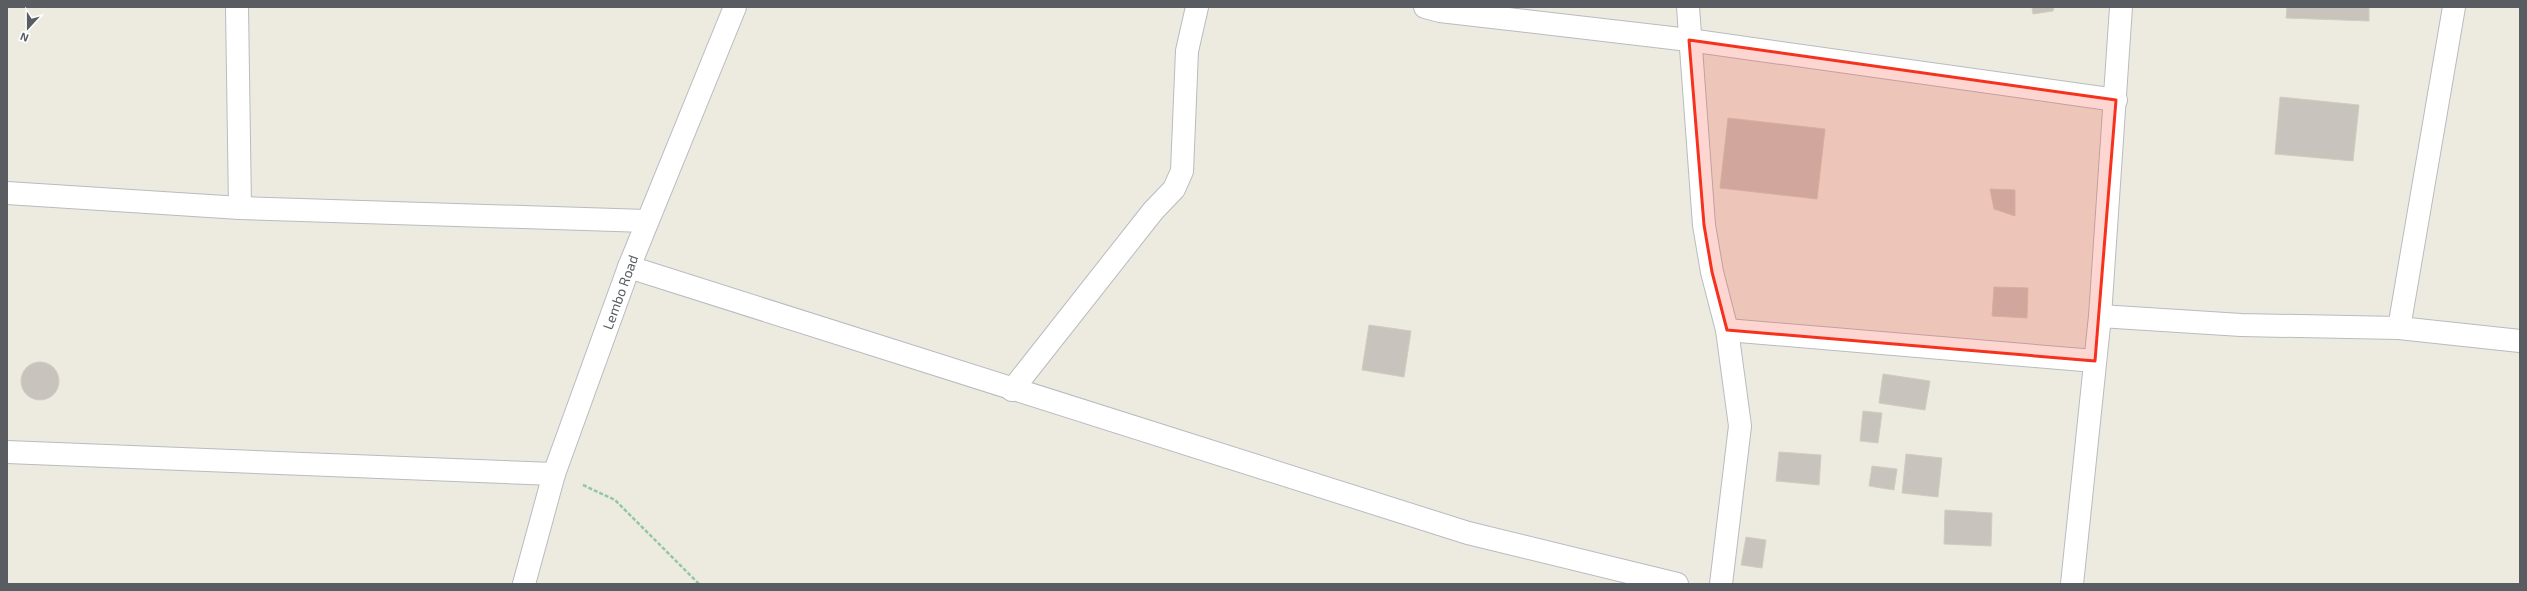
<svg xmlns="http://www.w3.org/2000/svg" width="2527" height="591" font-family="'Exo 2',sans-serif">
<rect width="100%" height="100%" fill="#edebe0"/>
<g fill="#c8c4bd" stroke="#d2ccbe">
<path d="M2032 7H2054L2053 11 2033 14Z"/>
<path d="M2287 7H2369V21L2286 18Z"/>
<path d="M2280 97 2359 105 2353 161 2275 154Z"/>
<path d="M1728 118 1825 129 1817 199 1720 188Z"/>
<path d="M1990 189 2015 190V216L1994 209Z"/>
<path d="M1994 287 2028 288 2027 318 1992 316Z"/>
<path d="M1369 325 1411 331 1404 377 1362 370Z"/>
<circle cx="40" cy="381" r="19"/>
<path d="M1883 374 1930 381 1925 410 1879 403Z"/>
<path d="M1863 411 1882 413 1878 443 1860 441Z"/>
<path d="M1779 452 1821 455 1819 485 1776 481Z"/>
<path d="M1906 454 1942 458 1938 497 1902 493Z"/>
<path d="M1872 466 1897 469 1894 490 1869 486Z"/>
<path d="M1945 510 1992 513 1991 546 1944 544Z"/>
<path d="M1746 537 1766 540 1762 568 1741 565Z"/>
</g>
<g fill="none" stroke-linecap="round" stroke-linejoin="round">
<defs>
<g id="minor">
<path d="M237 7 240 208"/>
<path d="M1425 7 1440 11 1689 40 2116 100"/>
<path d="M1688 7 1704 225 1712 272 1727 330 1740 426 1721 584"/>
<path d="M7 193 240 208 646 221"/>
<path d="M629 267 1468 533 1677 584"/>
<path d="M2100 316 2241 325 2399 328 2520 341"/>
<path d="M2399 328 2454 7"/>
<path d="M1727 330 2095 361"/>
<path d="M1012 390 1153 211 1174 189 1182 171 1187 51 1197 7"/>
<path d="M7 452 554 474"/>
<path d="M2072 584 2100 316 2121 7"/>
</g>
<path id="tertiary" d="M524 584 554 474 629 267 735 7"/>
</defs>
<use href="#minor" stroke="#b8bbc0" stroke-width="24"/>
<use href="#tertiary" stroke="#b8bbc0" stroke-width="24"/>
<path stroke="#93c8a2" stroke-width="2.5" stroke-dasharray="4 2" stroke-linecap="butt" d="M583 485 615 500 699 584"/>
<use href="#minor" stroke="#fff" stroke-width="22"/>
<use href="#tertiary" stroke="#fff" stroke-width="22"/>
</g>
<path fill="#f6311e" fill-opacity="0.2" stroke="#f6311e" stroke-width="3" stroke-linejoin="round" d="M1689 40 2116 100 2095 361 1727 330 1712 272 1704 225Z"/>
<g text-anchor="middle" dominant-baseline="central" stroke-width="3.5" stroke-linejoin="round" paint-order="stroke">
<g font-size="14" fill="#595d62" stroke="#fff">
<text transform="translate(620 292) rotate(-70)">Lembo Road</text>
</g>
</g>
<rect width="2527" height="591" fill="none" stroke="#595d62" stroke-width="16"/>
<g transform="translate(28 28) rotate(201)" stroke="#ffffff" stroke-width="3" paint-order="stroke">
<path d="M0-3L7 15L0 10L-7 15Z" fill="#595d62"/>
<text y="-6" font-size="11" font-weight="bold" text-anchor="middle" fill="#595d62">N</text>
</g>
</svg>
